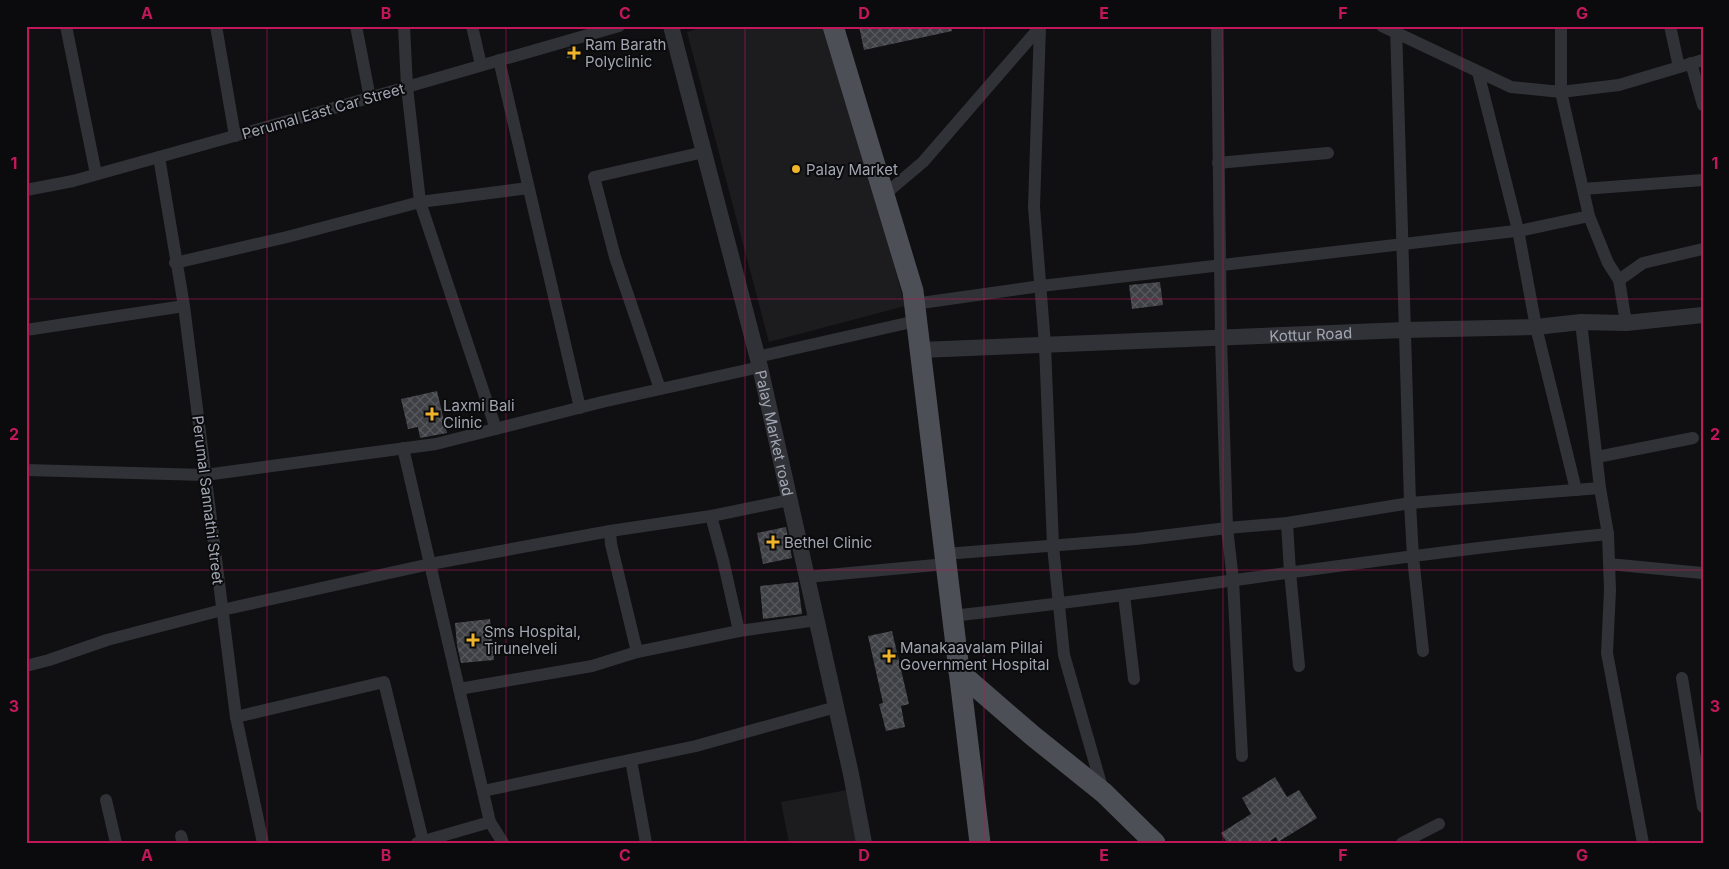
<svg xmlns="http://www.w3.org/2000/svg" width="1729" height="869" font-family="Inter,sans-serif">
<defs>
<pattern id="building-cross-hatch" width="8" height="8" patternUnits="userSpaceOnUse" patternTransform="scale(1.25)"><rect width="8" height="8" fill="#3f4045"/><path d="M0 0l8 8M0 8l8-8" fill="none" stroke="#58595d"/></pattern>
</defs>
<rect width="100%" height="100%" fill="#101012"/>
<g fill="#1c1c1f">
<path d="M707 26H831L905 306 769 342 687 32Z"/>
<path d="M847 790 856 843H789L781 802Z"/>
</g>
<g fill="url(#building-cross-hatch)">
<path d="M859 26H951L952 31 864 50Z"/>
<path d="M577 46 579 56 567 58 566 50Z"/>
<path d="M1160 282 1163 305 1132 309 1129 285Z"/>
<path d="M437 391 447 433 420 438 418 427 408 429 401 399Z"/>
<path d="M786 527 792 558 763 564 757 533Z"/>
<path d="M798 582 802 614 763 619 760 586Z"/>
<path d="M490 619 494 660 461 663 457 645 455 623Z"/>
<path d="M892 631 909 704 901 706 905 727 886 731 879 704 883 703 868 636Z"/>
<path d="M1275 777 1287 797 1299 790 1317 818 1278 842 1276 837 1267 843H1227L1221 833 1251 814 1242 798Z"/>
</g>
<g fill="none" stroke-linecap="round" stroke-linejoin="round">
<g stroke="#313237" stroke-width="12">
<path d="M66 26 96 174"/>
<path d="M216 26 235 136"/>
<path d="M356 26 370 98"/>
<path d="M472 26 481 65"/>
<path d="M1040 26 1034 207 1045 345 1053 546 1064 655 1103 791"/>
<path d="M1217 26 1221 338 1227 528 1233 580 1242 756"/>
<path d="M1382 26 1511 87 1561 92 1619 85 1703 60"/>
<path d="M1396 26 1410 503 1413 557 1423 651"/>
<path d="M1561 26V92L1589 216 1608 263 1619 280 1626 323"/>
<path d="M1670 26 1679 67"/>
<path d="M499 60 580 408"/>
<path d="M1691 63 1703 105"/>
<path d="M1478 72 1518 230 1536 327 1576 490"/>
<path d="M159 157 184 306 236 717 263 843"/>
<path d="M1218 163 1328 153"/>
<path d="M1583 189 1703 180"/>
<path d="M26 190 73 181 320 112 619 26"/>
<path d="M884 195 923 162 1040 27"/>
<path d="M175 263 287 237 420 202 407 87 404 26"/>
<path d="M1619 280 1643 263 1703 249"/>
<path d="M914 304 1041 286 1524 230 1589 216"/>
<path d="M1581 322 1600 488 1608 534 1610 590 1607 653 1643 843"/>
<path d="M26 330 184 306"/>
<path d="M757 357 916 321"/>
<path d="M660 389 615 257 594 177 704 152"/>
<path d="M496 429 420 202 528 188"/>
<path d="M403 448 490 822 503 843"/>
<path d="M1597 457 1693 438"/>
<path d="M26 470 205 475 436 444 602 402 760 367"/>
<path d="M1287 523 1290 572 1299 666"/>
<path d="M610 531 711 516 789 500"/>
<path d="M945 554 1136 539 1227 528 1287 523 1410 503 1600 488"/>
<path d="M1609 564 1702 573"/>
<path d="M807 577 946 564"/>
<path d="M1124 595 1134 679"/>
<path d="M952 616C1171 592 1389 555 1608 534"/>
<path d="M739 631 817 620"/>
<path d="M26 666 49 660 107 640 222 610 430 564 610 531 611 544 637 652 739 631 723 560 711 516"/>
<path d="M1682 678 1703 807"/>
<path d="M459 689 592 666 637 652"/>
<path d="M236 717 384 682 423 841"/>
<path d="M631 760 646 843"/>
<path d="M483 791 696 746 836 707"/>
<path d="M106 800 116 843"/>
<path d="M181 836 183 843"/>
<path d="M417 843 490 822"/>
<path d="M1402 843 1439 824"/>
</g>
<g stroke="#313237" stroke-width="16">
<path id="s1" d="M671 26 760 367 851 774 864 843"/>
<path id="s2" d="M920 350 1405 330 1536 327 1581 322 1626 323 1703 315"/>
</g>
<g stroke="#4d4f56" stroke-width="21">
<path d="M833 26 913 291 980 843"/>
<path d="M959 672 1033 736 1104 793 1155 843"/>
</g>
</g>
<path fill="none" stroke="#c2185b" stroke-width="1" stroke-opacity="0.55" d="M267 26V843M506 26V843M745 26V843M984 26V843M1223 26V843M1462 26V843M26 299H1703M26 570H1703"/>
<g fill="#f0b42a" stroke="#0b0b0d" stroke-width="2">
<path d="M571.5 45.5h5v5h5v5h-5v5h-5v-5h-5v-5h5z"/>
<circle cx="796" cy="169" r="5"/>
<path d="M429.5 406.5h5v5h5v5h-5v5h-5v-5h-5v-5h5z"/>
<path d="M770.5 534.5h5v5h5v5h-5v5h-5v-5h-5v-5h5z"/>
<path d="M470.5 632.5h5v5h5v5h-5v5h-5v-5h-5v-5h5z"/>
<path d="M886.5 648.5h5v5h5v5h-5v5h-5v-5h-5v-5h5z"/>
</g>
<g text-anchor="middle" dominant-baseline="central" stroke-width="4" stroke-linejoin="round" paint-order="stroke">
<g font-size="15" fill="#a1a6b2" stroke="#0b0b0d" text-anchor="start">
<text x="585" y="44">Ram Barath<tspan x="585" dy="17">Polyclinic</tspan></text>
<text x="806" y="169">Palay Market</text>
<text x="443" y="405">Laxmi Bali<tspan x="443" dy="17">Clinic</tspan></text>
<text x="784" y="542">Bethel Clinic</text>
<text x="484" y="631">Sms Hospital,<tspan x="484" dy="17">Tirunelveli</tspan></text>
<text x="900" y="647">Manakaavalam Pillai<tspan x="900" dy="17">Government Hospital</tspan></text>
</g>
<g font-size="15" fill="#a1a6b2" stroke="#0b0b0d">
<text transform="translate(323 111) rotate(-16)">Perumal East Car Street</text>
<text stroke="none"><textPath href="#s2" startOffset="391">Kottur Road</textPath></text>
<text stroke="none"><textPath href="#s1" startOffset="420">Palay Market road</textPath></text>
<text transform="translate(208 500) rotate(83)">Perumal Sannathi Street</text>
</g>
</g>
<rect width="1729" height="869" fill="none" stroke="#0b0b0d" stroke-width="55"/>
<rect x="28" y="28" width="1674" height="814" fill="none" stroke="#c2185b" stroke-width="2"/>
<g font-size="16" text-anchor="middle" font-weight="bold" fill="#c2185b">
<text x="147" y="19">A</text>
<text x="386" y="19">B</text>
<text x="625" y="19">C</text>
<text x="864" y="19">D</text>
<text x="1104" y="19">E</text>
<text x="1343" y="19">F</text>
<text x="1582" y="19">G</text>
<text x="14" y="169">1</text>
<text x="1715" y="169">1</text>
<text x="14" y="440">2</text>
<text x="1715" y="440">2</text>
<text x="14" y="712">3</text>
<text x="1715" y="712">3</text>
<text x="147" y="861">A</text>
<text x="386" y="861">B</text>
<text x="625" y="861">C</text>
<text x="864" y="861">D</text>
<text x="1104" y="861">E</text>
<text x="1343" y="861">F</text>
<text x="1582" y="861">G</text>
</g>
</svg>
